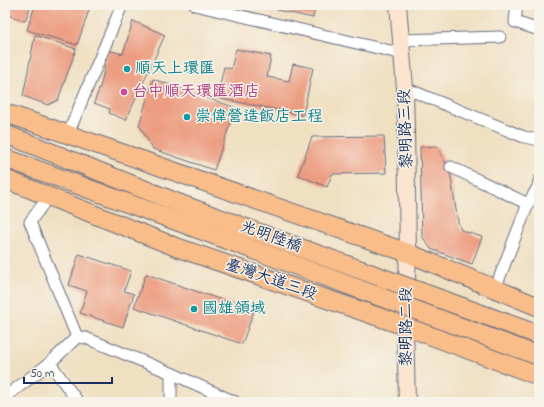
<svg xmlns="http://www.w3.org/2000/svg" width="544" height="407" font-family="'Indie Flower','LXGW WenKai TC',sans-serif">
<rect width="100%" height="100%" fill="#f7f3e8"/>
<filter id="ink" filterUnits="userSpaceOnUse"><feTurbulence type="fractalNoise" baseFrequency=".025" numOctaves="2"/><feDisplacementMap in="SourceGraphic" scale="8" xChannelSelector="R" yChannelSelector="G"/><feConvolveMatrix kernelMatrix="1 2 1 2 8 2 1 2 1" color-interpolation-filters="sRGB"/></filter>
<filter id="wash" filterUnits="userSpaceOnUse"><feTurbulence type="fractalNoise" baseFrequency=".012" numOctaves="4" result="noise"/><feDisplacementMap in="SourceGraphic" scale="16" xChannelSelector="R" yChannelSelector="G"/><feGaussianBlur stdDeviation="0.9" result="paint"/><feColorMatrix in="noise" values="0 0 0 0 0 0 0 0 0 0 0 0 0 0 0 0 0 1.4 0 .05"/><feComposite in="paint" operator="in"/></filter>
<g filter="url(#wash)">
<rect width="100%" height="100%" fill="#f0e0c2"/>
<g id="blocks">
<g fill="#ec9c80">
<path d="M5 5H31L25 21 5 14Z"/>
<path d="M35 5H86L89 10 77 45 27 30Z"/>
<path d="M278 5H316L313 18 277 10Z"/>
<path d="M133 21 165 35 126 120 109 113 110 109 94 103 101 84 108 50 123 54Z"/>
<path d="M35 35 76 49 58 100 48 105 23 96Z"/>
<path d="M236 49 271 56 267 77 289 81 293 64 313 68 303 115 217 98 224 67 231 69Z"/>
<path d="M153 79 236 108 214 170 153 149 139 125Z"/>
<path d="M384 136 386 173 332 174 327 187 298 175 312 137Z"/>
<path d="M437 146 450 172 458 222 461 230 482 237 472 264 431 249 422 236 420 147Z"/>
<path d="M79 254 131 271 124 291 134 294 123 327 80 313 87 291 69 285Z"/>
<path d="M146 274 254 311 242 344 134 307Z"/>
</g>
</g>
</g>
<g filter="url(#ink)">
<use href="#blocks" fill-opacity="0" stroke="#666d81" stroke-width="1"/>
<g fill="none" stroke-linecap="round" stroke-linejoin="round">
<defs>
<g id="street">
<path d="M195 5 403 54"/>
<path d="M517 5 515 22 539 30"/>
<path d="M402 40 500 37"/>
<path d="M405 88 524 137 539 140"/>
<path d="M68 134 122 5"/>
<path d="M451 167 528 204"/>
<path d="M48 197 30 222 77 337"/>
<path d="M495 289 528 204 538 187 539 181"/>
<path d="M77 337 86 338 171 373 235 402"/>
<path d="M50 363 78 402"/>
<path d="M171 373V402"/>
<path d="M5 397 50 363 77 337"/>
</g>
<path id="secondary" d="M398 5 405 88 406 130 408 253 405 326 407 402"/>
<g id="primary">
<path d="M5 113 44 126 408 253 539 307"/>
<path d="M5 179 176 247 405 326 539 376"/>
</g>
</defs>
<use href="#street" stroke="#666d81" stroke-width="13"/>
<use href="#secondary" stroke="#666d81" stroke-width="18"/>
<use href="#primary" stroke="#666d81" stroke-width="20"/>
<use href="#street" stroke="#fff" stroke-width="11"/>
<use href="#secondary" stroke="#fce5d0" stroke-width="16"/>
<use href="#primary" stroke="#f8bd89" stroke-width="18"/>
<defs>
<g id="primary-bridge">
<path d="M5 134 186 206 539 335"/>
<path d="M5 158 179 222 539 356"/>
</g>
</defs>
<use href="#primary-bridge" stroke="#666d81" stroke-width="20" stroke-linecap="butt"/>
<use href="#primary-bridge" stroke="#f8bd89" stroke-width="18"/>
</g>
</g>
<g fill="#0f9aa8" stroke="#f7f3e8" stroke-width="1.5">
<circle cx="127" cy="69" r="4"/>
<circle cx="187" cy="117" r="4"/>
<circle cx="194" cy="309" r="4"/>
</g>
<circle fill="#d1479c" stroke="#f7f3e8" stroke-width="1.5" cx="124" cy="92" r="4"/>
<g text-anchor="middle" dominant-baseline="central" stroke-width="3" stroke-linejoin="round" paint-order="stroke">
<g font-size="16" fill="#0d838f" stroke="#f7f3e8" text-anchor="start">
<text x="135" y="69">順天上環匯</text>
<text x="195" y="117">崇偉營造飯店工程</text>
<text x="202" y="309">國雄領域</text>
</g>
<g font-size="16" fill="#b23c85" stroke="#f7f3e8" text-anchor="start">
<text x="132" y="92">台中順天環匯酒店</text>
</g>
<g font-size="16" fill="#1b2f5e" stroke="#f7f3e8">
<text transform="translate(406 129) rotate(-92)">黎明路三段</text>
<text transform="translate(271 237) rotate(20)">光明陸橋</text>
<text transform="translate(271 280) rotate(19)">臺灣大道三段</text>
<text transform="translate(407 327) rotate(-90)">黎明路二段</text>
</g>
</g>
<rect width="544" height="407" fill="none" stroke="#f7f3e8" stroke-width="20"/>
<path d="M24 377v6h88v-6" fill="none" stroke="#1b2f5e" stroke-width="2"/>
<text x="30" y="377" font-size="12" fill="#1b2f5e" stroke="#f7f3e8" stroke-width="3" paint-order="stroke">50 m</text>
</svg>
